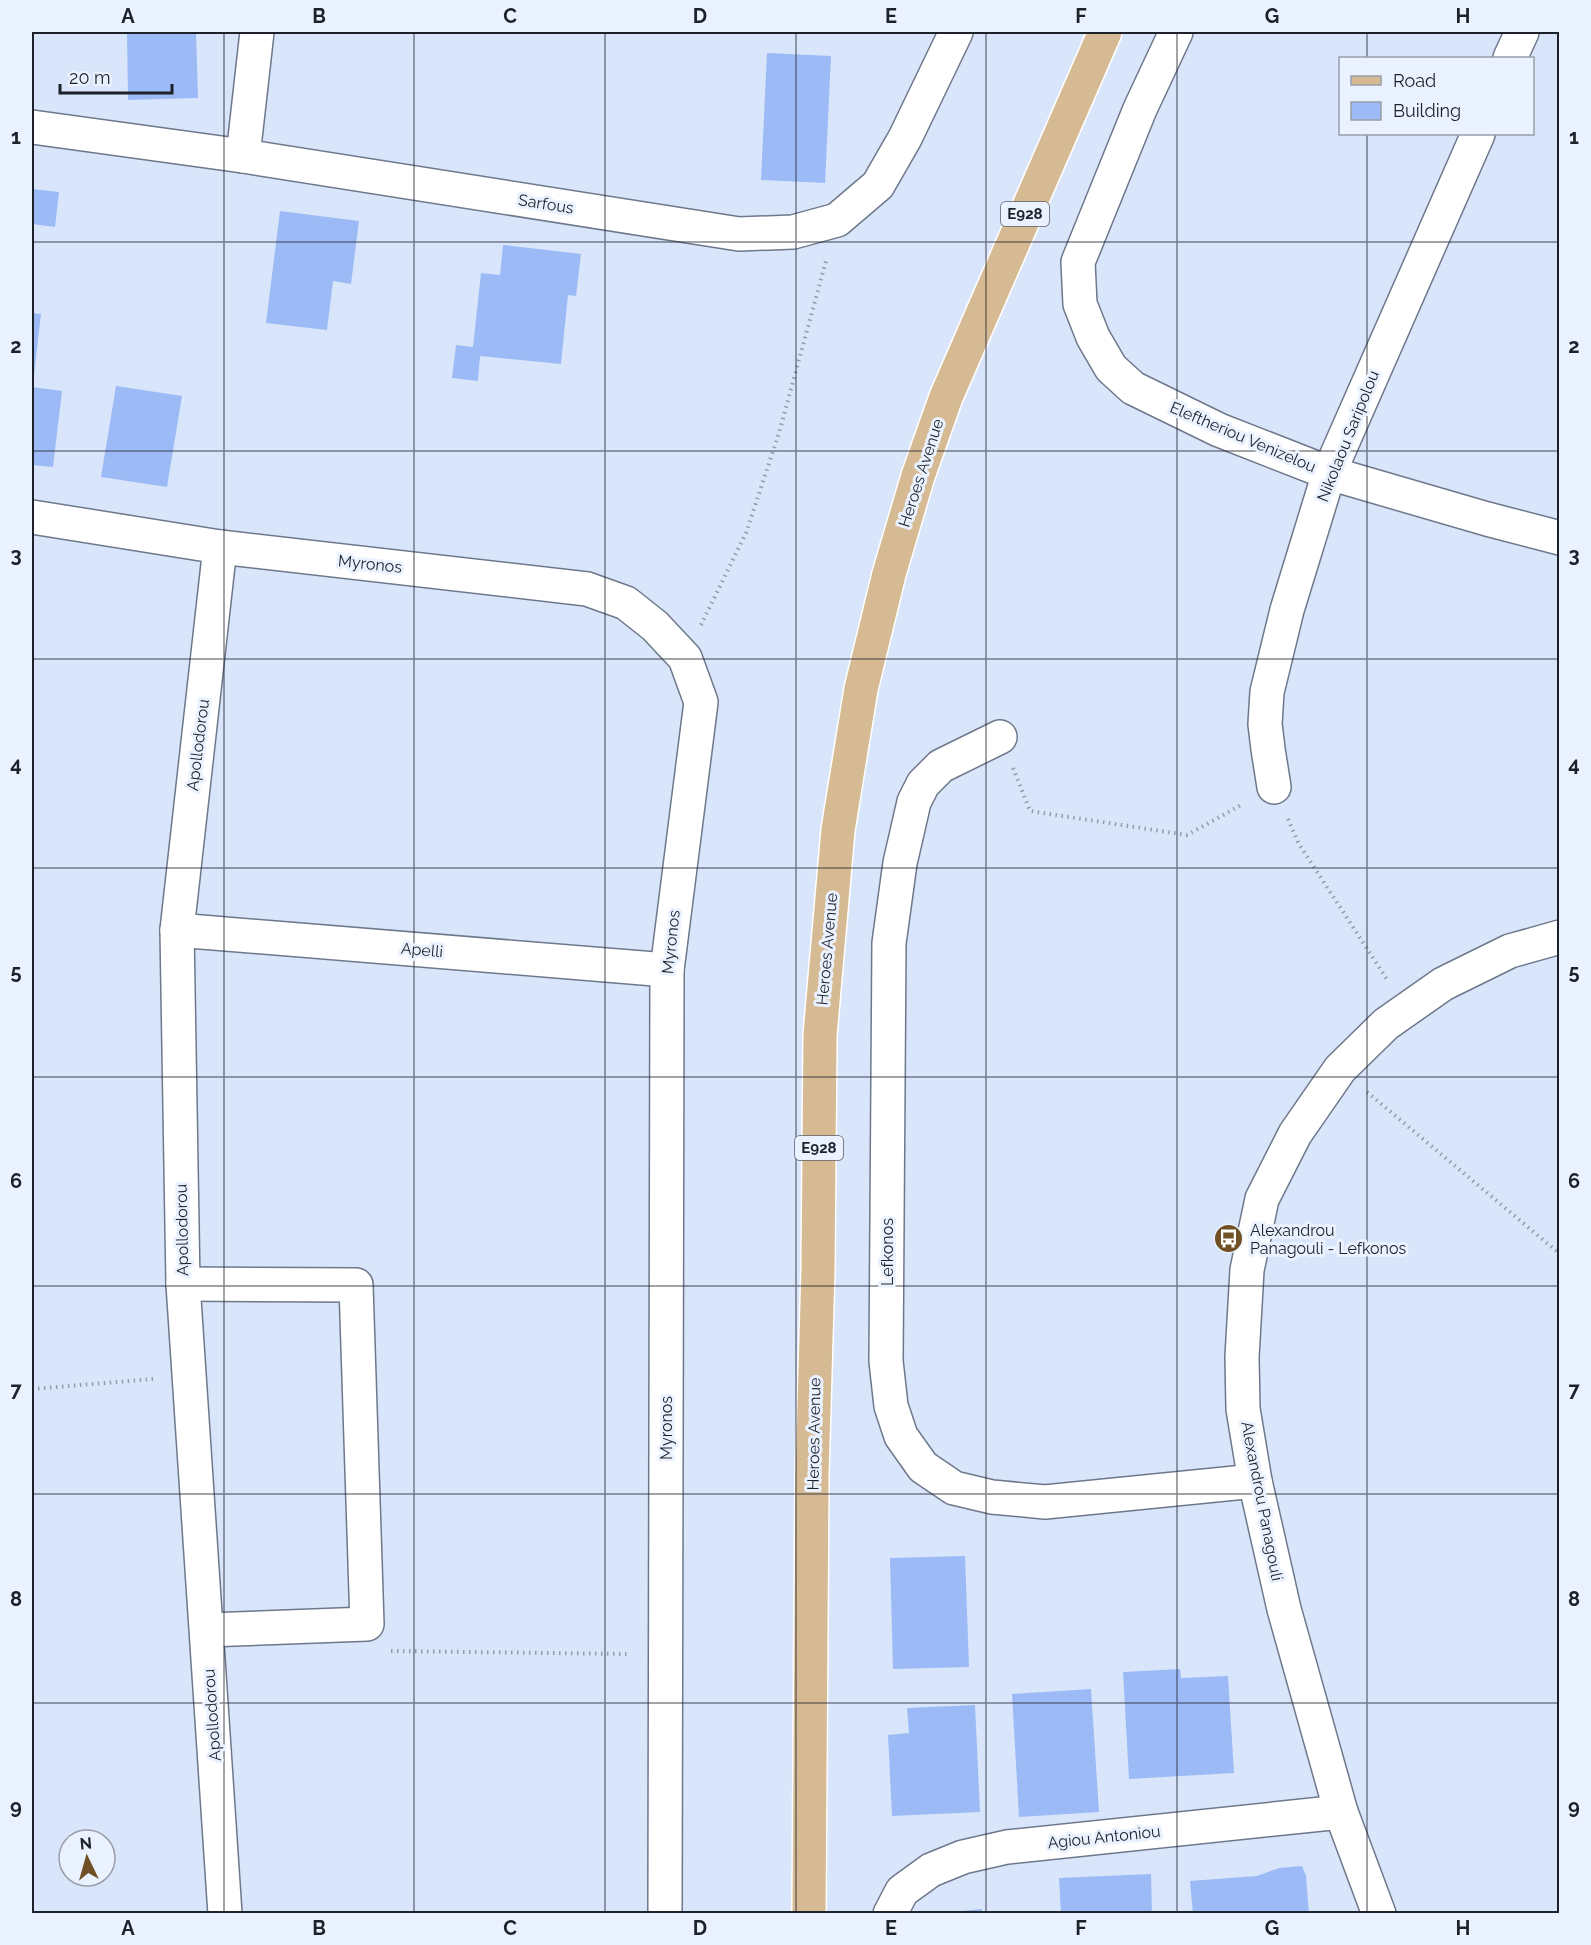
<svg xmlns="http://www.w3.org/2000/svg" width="1591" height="1945" font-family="Raleway,sans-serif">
<rect width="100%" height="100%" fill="#d9e5fa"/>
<g fill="#9cbbf6">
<path d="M127 32H196L198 98 128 100Z"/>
<path d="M767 53 831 56 825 183 761 180Z"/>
<path d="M32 189 59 192 55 227 32 224Z"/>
<path d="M280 211 359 221 351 284 333 281 327 330 266 323Z"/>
<path d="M503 245 581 254 576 296 568 295 561 364 480 356 478 381 452 378 456 345 473 347 481 273 500 275Z"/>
<path d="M32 313 41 314 33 384H32Z"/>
<path d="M116 386 182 396 167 487 101 477Z"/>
<path d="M32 387 62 391 53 467 32 465Z"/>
<path d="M965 1556 969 1667 893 1669 890 1558Z"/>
<path d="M1180 1669 1181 1678 1228 1676 1234 1773 1129 1779 1123 1672Z"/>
<path d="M1091 1689 1099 1812 1019 1817 1012 1694Z"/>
<path d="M975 1705 980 1812 892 1816 888 1735 909 1733 907 1708Z"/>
<path d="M1302 1866 1306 1876 1309 1914H1193L1190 1881 1257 1876 1279 1868Z"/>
<path d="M1151 1874 1152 1914H1061L1059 1878Z"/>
<path d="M982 1909V1914H949V1912Z"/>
</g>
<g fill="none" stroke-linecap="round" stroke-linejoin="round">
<defs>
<g id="minor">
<path d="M1176 32 1140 109 1078 262 1080 304 1093 337 1111 368 1133 388 1219 430 1329 473 1487 519 1560 538"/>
<path d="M1510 58 1522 32"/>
<path d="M32 127 243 156 739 234 793 232 837 220 878 185 905 138 956 32"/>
<path d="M243 156 257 32"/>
<path d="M32 517 220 547 587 589 626 603 655 626 685 658 701 702 667 970 665 1914"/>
<path d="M220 547 177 930 183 1284 225 1914"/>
<path d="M1000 737 941 766 923 784 914 802 900 863 889 943 886 1361 891 1406 901 1436 923 1467 954 1488 992 1497 1045 1502 1255 1481"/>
<path d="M1274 787 1268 749 1265 724 1267 692 1287 610 1329 473 1478 134"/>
<path d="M177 930 667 970"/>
<path d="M183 1284 356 1285 367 1624 207 1630"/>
<path d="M890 1914 902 1891 931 1870 963 1857 1007 1847 1341 1812"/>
<path d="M1379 1914 1341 1812 1284 1609 1255 1481 1243 1409 1242 1357 1247 1270 1262 1199 1295 1134 1340 1069 1386 1024 1443 984 1510 951 1560 937"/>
</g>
<path id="major" d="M809 1914 812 1474 818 1270 820 1035 838 830 861 689 889 574 918 476 946 397 1105 32"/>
</defs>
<use href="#minor" stroke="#6e788b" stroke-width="36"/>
<use href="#major" stroke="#fff" stroke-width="36"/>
<g stroke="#939cac" stroke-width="4" stroke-dasharray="1.5 4.5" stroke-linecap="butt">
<path d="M701 625 746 533 779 433 826 261"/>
<path d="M1013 768 1030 811 1187 835 1243 804"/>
<path d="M1288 819 1299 844 1388 981"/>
<path d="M1367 1092 1560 1254"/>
<path d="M32 1389 153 1379"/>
<path d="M391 1651 630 1654"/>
</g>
<use href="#minor" stroke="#fff" stroke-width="33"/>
<use href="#major" stroke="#d6ba94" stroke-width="33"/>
</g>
<path fill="none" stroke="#1d2129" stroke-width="1.5" stroke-opacity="0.55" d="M224 32V1914M414 32V1914M605 32V1914M796 32V1914M986 32V1914M1177 32V1914M1367 32V58M1367 134V1914M32 242H1560M32 451H1560M32 659H1560M32 868H1560M32 1077H1560M32 1286H1560M32 1494H1560M32 1703H1560"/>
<defs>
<symbol id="bus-disc" viewBox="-11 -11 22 22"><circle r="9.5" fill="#6f5125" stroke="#ebf2ff"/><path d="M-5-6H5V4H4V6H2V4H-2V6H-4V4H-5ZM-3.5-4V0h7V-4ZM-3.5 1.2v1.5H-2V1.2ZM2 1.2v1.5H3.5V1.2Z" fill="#fff"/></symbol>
</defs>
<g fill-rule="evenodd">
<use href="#bus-disc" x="1212" y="1222" width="33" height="33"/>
</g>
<g text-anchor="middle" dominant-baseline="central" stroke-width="6" stroke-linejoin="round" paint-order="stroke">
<g fill="#ebf2ff" stroke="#5b6069" stroke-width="1.5">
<rect x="1001" y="202" width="48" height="24" rx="4.5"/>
<rect x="795" y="1136" width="48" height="24" rx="4.5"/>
</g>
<g font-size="15" font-weight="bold" fill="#1d2129">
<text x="1025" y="214">E928</text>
<text x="819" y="1148">E928</text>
</g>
<g font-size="16" fill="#1d2129" stroke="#ebf2ff">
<text transform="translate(546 204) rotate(9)">Sarfous</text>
<text transform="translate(1348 436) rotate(-68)">Nikolaou Saripolou</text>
<text transform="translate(1243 437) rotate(23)">Eleftheriou Venizelou</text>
<text transform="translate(921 473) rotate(-72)">Heroes Avenue</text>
<text transform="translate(370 564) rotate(6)">Myronos</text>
<text transform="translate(198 745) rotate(-83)">Apollodorou</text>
<text transform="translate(671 942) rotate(-84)">Myronos</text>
<text transform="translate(827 949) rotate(-85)">Heroes Avenue</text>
<text transform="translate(422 950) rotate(5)">Apelli</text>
<text transform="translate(182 1230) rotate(-91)">Apollodorou</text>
<text transform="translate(887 1252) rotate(-90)">Lefkonos</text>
<text transform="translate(666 1428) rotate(-90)">Myronos</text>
<text transform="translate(814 1434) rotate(-89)">Heroes Avenue</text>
<text transform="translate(1262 1501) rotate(79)">Alexandrou Panagouli</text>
<text transform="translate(212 1715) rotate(-94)">Apollodorou</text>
<text transform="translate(1104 1837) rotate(-6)">Agiou Antoniou</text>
</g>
<g font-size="16" fill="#1d2129" stroke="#ebf2ff" text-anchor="start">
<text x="1250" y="1230">Alexandrou<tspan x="1250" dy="18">Panagouli - Lefkonos</tspan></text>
</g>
</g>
<rect width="1591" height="1945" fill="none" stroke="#ebf2ff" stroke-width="66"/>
<rect x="1339" y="57" width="195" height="78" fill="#ebf2ff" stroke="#999ea9" stroke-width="1.5"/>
<rect x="1351" y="76" width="30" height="9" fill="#d6ba94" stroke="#999ea9" stroke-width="1.5"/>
<text x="1393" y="87" font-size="18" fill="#1d2129">Road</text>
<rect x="1351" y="102" width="30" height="18" fill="#9cbbf6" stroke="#999ea9" stroke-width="1.5"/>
<text x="1393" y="117" font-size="18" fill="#1d2129">Building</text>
<g transform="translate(87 1858) rotate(355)"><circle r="28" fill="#ebf2ff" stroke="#999ea9" stroke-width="1.5"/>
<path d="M0-4.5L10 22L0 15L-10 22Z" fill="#6f5125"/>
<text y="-9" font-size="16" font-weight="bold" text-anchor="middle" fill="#1d2129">N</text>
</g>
<path d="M60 84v9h112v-9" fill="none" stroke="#1d2129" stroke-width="3"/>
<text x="69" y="84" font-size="18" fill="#1d2129" stroke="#ebf2ff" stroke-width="4.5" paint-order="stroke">20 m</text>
<rect x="33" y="33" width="1525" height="1879" fill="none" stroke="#1d2129" stroke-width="2"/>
<g font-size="20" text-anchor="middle" font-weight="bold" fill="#1d2129">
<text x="128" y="23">A</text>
<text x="319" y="23">B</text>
<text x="510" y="23">C</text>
<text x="700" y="23">D</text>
<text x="891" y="23">E</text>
<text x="1081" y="23">F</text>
<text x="1272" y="23">G</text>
<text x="1463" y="23">H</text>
<text x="16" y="144">1</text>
<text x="1574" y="144">1</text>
<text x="16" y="353">2</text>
<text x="1574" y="353">2</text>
<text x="16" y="562">3</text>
<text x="1574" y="562">3</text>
<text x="16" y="771">4</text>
<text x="1574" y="771">4</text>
<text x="16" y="979">5</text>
<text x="1574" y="979">5</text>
<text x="16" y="1188">6</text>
<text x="1574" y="1188">6</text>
<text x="16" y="1397">7</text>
<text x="1574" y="1397">7</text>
<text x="16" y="1606">8</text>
<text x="1574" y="1606">8</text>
<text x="16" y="1814">9</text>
<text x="1574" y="1814">9</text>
<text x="128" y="1935">A</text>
<text x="319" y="1935">B</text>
<text x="510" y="1935">C</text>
<text x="700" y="1935">D</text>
<text x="891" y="1935">E</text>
<text x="1081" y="1935">F</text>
<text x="1272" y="1935">G</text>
<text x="1463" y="1935">H</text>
</g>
</svg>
